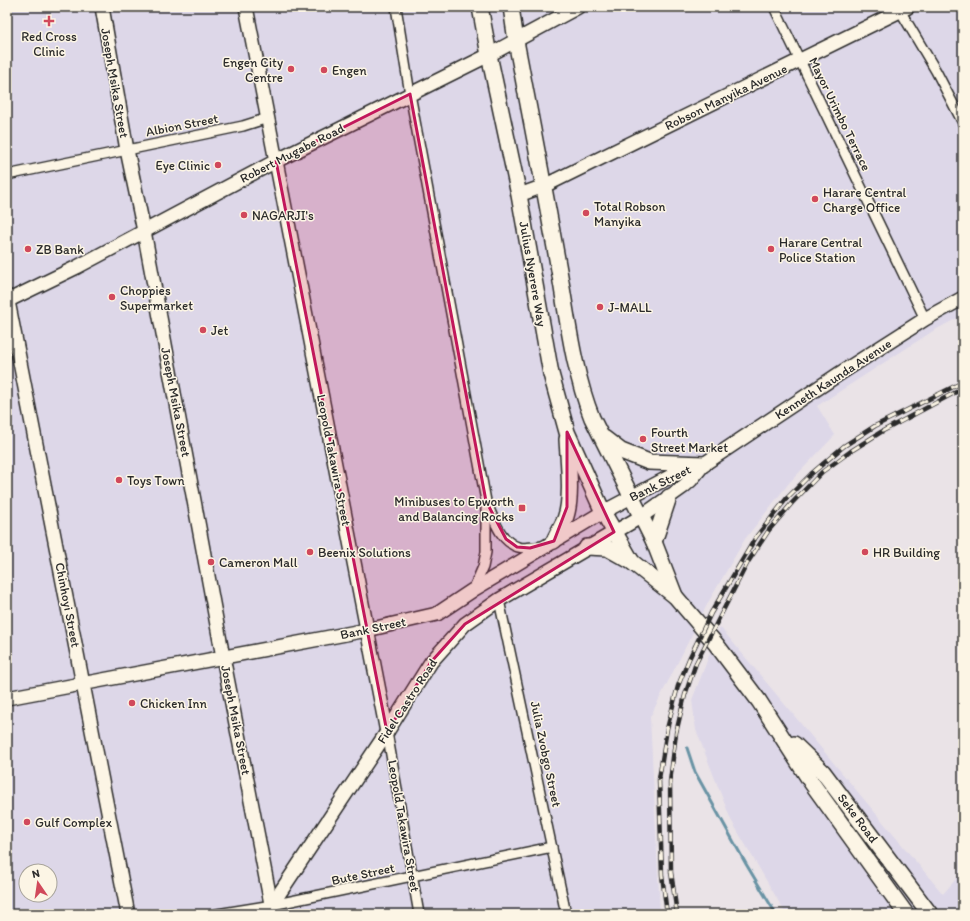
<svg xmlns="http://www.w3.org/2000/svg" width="970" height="921" font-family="Itim,sans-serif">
<rect width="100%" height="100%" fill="#eae3e7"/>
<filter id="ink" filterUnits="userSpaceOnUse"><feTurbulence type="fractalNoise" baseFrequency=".025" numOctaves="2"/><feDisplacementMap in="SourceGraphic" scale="8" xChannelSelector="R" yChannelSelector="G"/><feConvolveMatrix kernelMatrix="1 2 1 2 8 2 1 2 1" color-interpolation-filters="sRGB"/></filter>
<g filter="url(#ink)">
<g fill="#ddd7e8" fill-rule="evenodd">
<path d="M7 7H963V315L933 331 817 406 835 435 789 483 745 539 709 601 650 717 660 914H7ZM26 871H50V895H26Z"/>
<path d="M720 627 943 894 963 871V914H786L731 820 696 730 692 700Z"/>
</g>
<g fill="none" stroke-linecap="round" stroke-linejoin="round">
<path stroke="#6993a4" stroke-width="3" d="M687 748 695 772 746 864 776 914"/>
<defs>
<g id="street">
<path d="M396 7 410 94 486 501V552L483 567 473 590"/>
<path d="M774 7 925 319"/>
<path d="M898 7 936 71 963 123"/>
<path d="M7 175 243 126 268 118"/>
<path d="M487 504C494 519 500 541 518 547 525 549 535 547 543 546"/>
<path d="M499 600 566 914"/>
<path d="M387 732 419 914"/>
<path d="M217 914 272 905 552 847"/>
</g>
<g id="secondary">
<path d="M102 7 127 150 144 231 223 657 273 914"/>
<path d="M246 7 387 732"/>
<path d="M519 195 544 186 908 7"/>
<path d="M7 296 128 914"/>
<path d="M7 301 77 267 276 161 489 55 578 7"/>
<path d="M7 698 367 630 437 614 473 590 603 512 671 476 704 464 839 374 925 319 963 298"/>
<path d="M269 909 387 732 431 662 465 624 499 600 642 516 683 487 691 480 704 464"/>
</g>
<g id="primary">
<path d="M480 7 489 55 519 195 551 374 567 432 603 512 632 562"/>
<path d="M511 7 516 41C530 114 544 186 557 259 567 312 572 368 592 418L654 542 675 596"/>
<path d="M604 438 621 451 649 462 704 464"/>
<path d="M554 541C557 534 562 526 565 519 573 499 568 461 567 439"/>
<path d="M654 542 669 497"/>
<path d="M587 547 607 548 632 562 675 596 716 644 759 701 811 782 906 914"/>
<path d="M794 744 823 772 930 914"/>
</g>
</defs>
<use href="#street" stroke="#2b2b2b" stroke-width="12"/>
<use href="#secondary" stroke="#2b2b2b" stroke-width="16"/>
<use href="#primary" stroke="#2b2b2b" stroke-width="18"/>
<use href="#street" stroke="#fcf5e5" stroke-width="9"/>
<use href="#secondary" stroke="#fcf5e5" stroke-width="13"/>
<use href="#primary" stroke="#fcf5e5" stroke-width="15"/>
<defs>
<g id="rail">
<path d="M667 914 662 875 659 779 667 729 678 686 689 659 711 613 756 537 787 498 811 474 844 446 875 426 963 382"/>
<path d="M677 914 671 872 670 782 676 733 685 695 696 663 748 562 769 530 792 503 822 472 851 451 881 432 958 391"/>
</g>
</defs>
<use href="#rail" stroke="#2b2b2b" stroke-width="4.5"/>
<use href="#rail" stroke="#fcf5e5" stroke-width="3" stroke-dasharray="9" stroke-linecap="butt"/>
</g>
</g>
<path fill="#c2185b" fill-opacity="0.2" stroke="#c2185b" stroke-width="3" stroke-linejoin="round" d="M410 94 486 501 506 539 517 547 530 548 554 541 567 507V432L614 532 465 624 431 662 387 732 276 161Z"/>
<g fill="#d1495b" stroke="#fcf5e5" stroke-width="1.5">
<path d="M47 15h4v4h4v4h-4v4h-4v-4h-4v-4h4z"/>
<circle cx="291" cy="69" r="4"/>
<circle cx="324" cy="70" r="4"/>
<circle cx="218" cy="165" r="4"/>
<circle cx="815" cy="199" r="4"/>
<circle cx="586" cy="213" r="4"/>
<circle cx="244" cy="215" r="4"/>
<circle cx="28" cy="249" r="4"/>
<circle cx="771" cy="249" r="4"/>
<circle cx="112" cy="297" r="4"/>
<circle cx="600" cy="307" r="4"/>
<circle cx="203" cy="330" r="4"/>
<circle cx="643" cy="439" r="4"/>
<circle cx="119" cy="480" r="4"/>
<rect x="518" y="504" width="8" height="8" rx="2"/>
<circle cx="310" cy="552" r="4"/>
<circle cx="865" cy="552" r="4"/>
<circle cx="211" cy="562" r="4"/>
<circle cx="132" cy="703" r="4"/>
<circle cx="27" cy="822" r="4"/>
</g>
<g text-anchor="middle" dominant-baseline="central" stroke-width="3" stroke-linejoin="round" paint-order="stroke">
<g font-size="13" fill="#2b2b2b" stroke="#fcf5e5" text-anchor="start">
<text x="49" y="36" text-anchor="middle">Red Cross<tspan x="49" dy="15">Clinic</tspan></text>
<text x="283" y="62" text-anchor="end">Engen City<tspan x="283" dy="15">Centre</tspan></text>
<text x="332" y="70">Engen</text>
<text x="210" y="165" text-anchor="end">Eye Clinic</text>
<text x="823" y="192">Harare Central<tspan x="823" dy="15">Charge Office</tspan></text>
<text x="594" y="206">Total Robson<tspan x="594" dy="15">Manyika</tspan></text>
<text x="252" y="215">NAGARJI's</text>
<text x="779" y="242">Harare Central<tspan x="779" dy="15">Police Station</tspan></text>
<text x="36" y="249">ZB Bank</text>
<text x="120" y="290">Choppies<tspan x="120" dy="15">Supermarket</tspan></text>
<text x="608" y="307">J-MALL</text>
<text x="211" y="330">Jet</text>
<text x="651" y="432">Fourth<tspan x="651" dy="15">Street Market</tspan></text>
<text x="127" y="480">Toys Town</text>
<text x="514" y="501" text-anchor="end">Minibuses to Epworth<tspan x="514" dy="15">and Balancing Rocks</tspan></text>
<text x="318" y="552">Beenix Solutions</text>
<text x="873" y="552">HR Building</text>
<text x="219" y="562">Cameron Mall</text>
<text x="140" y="703">Chicken Inn</text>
<text x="35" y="822">Gulf Complex</text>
</g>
<g font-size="13" fill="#2b2b2b" stroke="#fcf5e5">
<text transform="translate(115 83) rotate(80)">Joseph Msika Street</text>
<text transform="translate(726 97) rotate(-26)">Robson Manyika Avenue</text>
<text transform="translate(840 114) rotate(64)">Mayor Urimbo Terrace</text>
<text transform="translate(182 125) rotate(-11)">Albion Street</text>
<text transform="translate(292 153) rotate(-27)">Robert Mugabe Road</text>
<text transform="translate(533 274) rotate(80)">Julius Nyerere Way</text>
<text transform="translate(833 379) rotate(-33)">Kenneth Kaunda Avenue</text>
<text transform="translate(176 402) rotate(79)">Joseph Msika Street</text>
<text transform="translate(334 460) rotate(79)">Leopold Takawira Street</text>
<text transform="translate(660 483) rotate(-26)">Bank Street</text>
<text transform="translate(68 605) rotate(79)">Chinhoyi Street</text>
<text transform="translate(373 628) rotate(-12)">Bank Street</text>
<text transform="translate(407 701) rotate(-57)">Fidel Castro Road</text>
<text transform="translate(236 720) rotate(79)">Joseph Msika Street</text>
<text transform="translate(546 754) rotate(78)">Julia Zvobgo Street</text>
<text transform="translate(858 818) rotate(53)">Seke Road</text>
<text transform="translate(404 826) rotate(80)">Leopold Takawira Street</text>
<text transform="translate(363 874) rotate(-12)">Bute Street</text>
</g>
</g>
<rect width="970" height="921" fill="none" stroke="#fcf5e5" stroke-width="24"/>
<rect x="12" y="12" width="946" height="897" fill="none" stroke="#2b2b2b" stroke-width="1.5" filter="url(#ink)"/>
<g transform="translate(38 883) rotate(347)"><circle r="19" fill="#fcf5e5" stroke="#a8a49b"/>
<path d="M0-3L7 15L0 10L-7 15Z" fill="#d1495b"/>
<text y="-6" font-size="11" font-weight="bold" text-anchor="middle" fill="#2b2b2b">N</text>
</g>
</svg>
